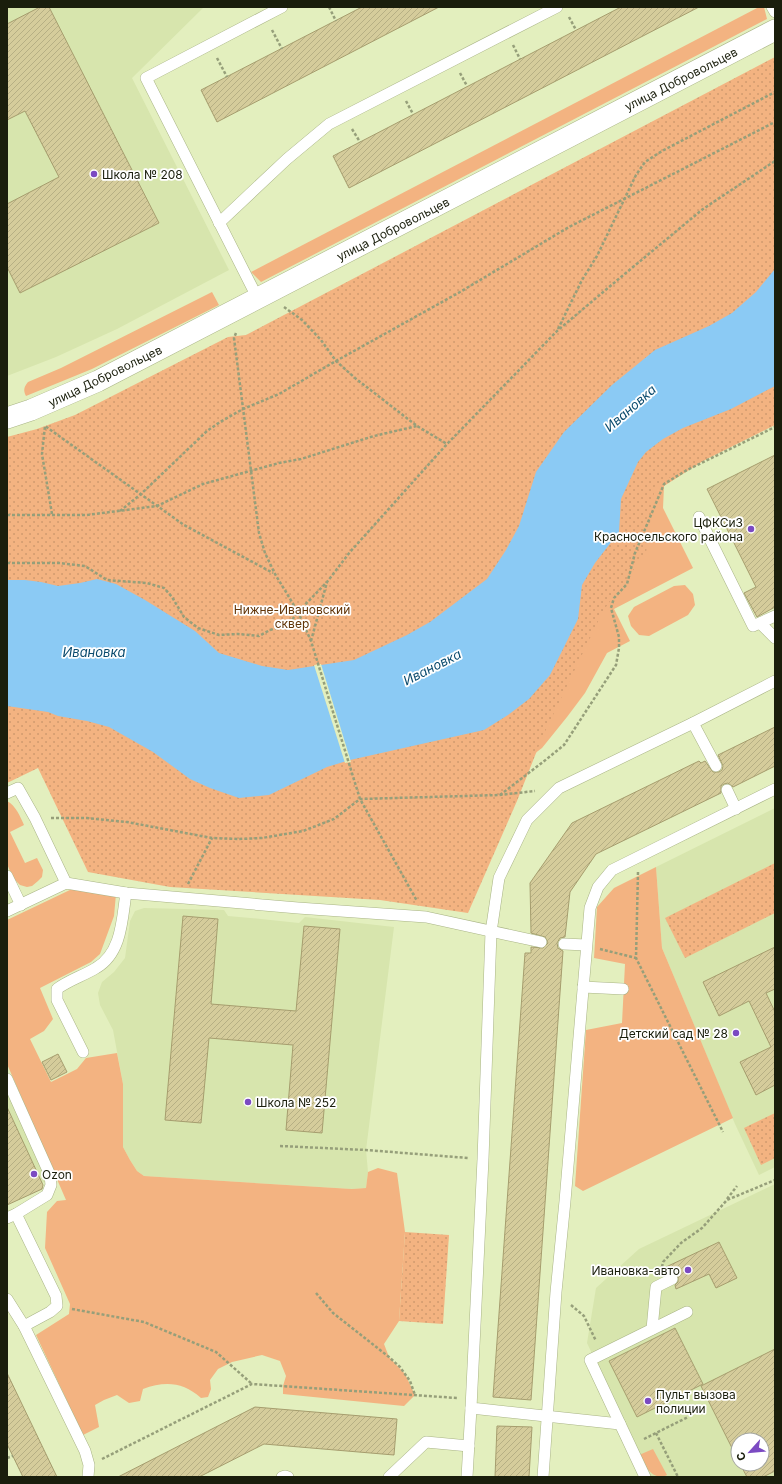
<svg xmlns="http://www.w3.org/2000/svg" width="782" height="1484" font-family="Inter,sans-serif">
<defs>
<pattern id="park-dots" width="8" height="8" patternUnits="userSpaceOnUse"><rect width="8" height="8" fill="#f3b381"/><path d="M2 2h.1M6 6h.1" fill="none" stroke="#d09a6e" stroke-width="1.8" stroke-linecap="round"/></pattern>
<pattern id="building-hatch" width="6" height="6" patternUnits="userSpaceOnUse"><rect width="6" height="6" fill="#d5cc9b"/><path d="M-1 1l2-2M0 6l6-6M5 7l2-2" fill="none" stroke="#b6af84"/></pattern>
</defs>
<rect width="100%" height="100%" fill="#e3efbe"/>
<g fill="#d7e5ad" fill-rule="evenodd">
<path d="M7 7H204L132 78 229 270 117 329 56 357 7 376Z"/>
<path d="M775 808V1167L759 1175 735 1124 662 948 656 867Z"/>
<path d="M144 908 224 910 228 916 261 919 299 923 305 917 394 927 366 1150 368 1172 366 1188 352 1189 144 1176 137 1171 130 1160 123 1147V1084L113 1030 100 1005 98 993 102 982 114 972 125 958 130 921 135 911Z"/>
<path d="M7 1076 53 1178 7 1199Z"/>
<path d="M775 1184V1477H651L587 1343 596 1288 639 1249ZM738 1440H762V1464H738Z"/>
</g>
<g fill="#f3b381">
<path d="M759 7H764L767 19 261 282 251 272Z"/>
<path d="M212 292 219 305 92 369 26 396C23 390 24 387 28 382L61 368Z"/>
<path d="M775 415 664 486 663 508 693 568 614 609 630 641 607 653 585 693 567 717 542 748 522 763 621 499Z"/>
<path d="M685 585 693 594 695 605 688 615 649 636 639 635 631 626 628 616 634 607 674 586Z"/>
<path d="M7 801C16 806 20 816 24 825L10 832 25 863 37 858 43 870 42 877 38 881 32 886 27 887 20 885 13 878 7 864Z"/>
<path d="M656 867 662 948 733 1118 583 1191 575 1186 586 1030 622 1023 625 964 594 958 597 907 614 888Z"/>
<path d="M72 889 116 894 114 916 100 954 91 962 40 988 53 1019 44 1031 30 1039 51 1082 77 1069 86 1058 117 1053 123 1084V1147L130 1160 137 1171 144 1176 352 1189 366 1188 368 1172 378 1168 397 1173 405 1232 399 1321 384 1344 389 1357 405 1374 415 1395 404 1406 283 1394V1386L286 1376 280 1361 262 1355 232 1362 218 1369 210 1380 211 1389 208 1397 201 1398C183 1382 165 1381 143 1389L140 1401 129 1403 117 1395 104 1400 95 1405 99 1427 83 1435 36 1335 69 1314 70 1304 45 1248 47 1212 57 1201 66 1200 7 1064V920Z"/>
<path d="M653 1449 667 1475C653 1482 644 1465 639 1455Z"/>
</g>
<g fill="url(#park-dots)">
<path d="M775 57V425L655 485 646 553 603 611 542 738 517 801 468 913 380 900 170 887 88 872 38 768 7 783V437L37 429 75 415 228 337 246 335Z"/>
<path d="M775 863V913L685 958 665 918Z"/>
<path d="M775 1113V1158L761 1165 744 1128Z"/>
<path d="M405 1232 449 1235 443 1324 399 1321Z"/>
</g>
<path fill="#8bcaf4" d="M775 269V386L731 409 683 428 663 439 646 452 638 462 621 499 619 532 595 563 582 585 578 619 550 675 529 699 508 715 484 730 350 760 327 767 269 795 239 798 210 788 190 779 153 752 109 727 87 721 58 716 48 712 7 706V580H25L41 582 58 586 80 583 97 579 116 584 145 600 195 631 219 653 262 666 288 670 354 660 407 635 430 622 487 579 506 550 519 526 536 472 564 432 612 385 655 350 709 326 732 313 756 292Z"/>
<path fill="#e3efbe" d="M321 664 351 762 345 763 314 665Z"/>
<g fill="url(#building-hatch)" stroke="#a69d6e">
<path d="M40 7H49L159 223 20 293 7 267V204L59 177 25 111 7 120V24Z"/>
<path d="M362 7H439L217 122 201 90Z"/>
<path d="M621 7H699L349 188 333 156Z"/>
<path d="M775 455V607L757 617 744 593 756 587 707 489Z"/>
<path d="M775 727V766L733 787 728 783 724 784 721 786V793L596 854 570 892 565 937 560 938 557 943 558 948 563 951 531 1400 493 1397 525 953H531V947L543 948 548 943 545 937 531 933 530 883 572 823 699 761 701 763 705 761 713 772H719L722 770 723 766 718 755Z"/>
<path d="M183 916 218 919 211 1004 296 1011 304 926 340 929 322 1133 286 1130 293 1045 209 1038 201 1123 165 1120Z"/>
<path d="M775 947V989L766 993 775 1012V1085L756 1095 740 1062 771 1047 749 1001 719 1016 703 982Z"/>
<path d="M58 1054 67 1072 51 1080 42 1062Z"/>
<path d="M7 1107 43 1185 42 1189 7 1205Z"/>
<path d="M719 1242 737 1278 716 1288 709 1274 676 1289 675 1285 678 1282V1276L676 1273H669L666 1267Z"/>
<path d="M675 1328 703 1384 637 1417 609 1361Z"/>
<path d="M775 1349V1471L763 1477H747L740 1464H762V1440H738V1460L701 1386Z"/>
<path d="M7 1373 57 1477H23L7 1444Z"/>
<path d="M255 1407 397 1419 394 1455 264 1444 199 1477H118Z"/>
<path d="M497 1426 532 1427 529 1477H495Z"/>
</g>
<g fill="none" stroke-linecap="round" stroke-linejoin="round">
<defs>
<g id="lane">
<path d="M772 7 775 12"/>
<path d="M219 223 287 159 329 124 557 7"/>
<path d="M258 299 146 78 282 7"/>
<path d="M699 517 753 626 775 616"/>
<path d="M760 623 775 638"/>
<path d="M693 723 716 766"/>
<path d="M727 790 736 809"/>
<path d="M7 793 18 788 35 818 66 883"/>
<path d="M7 876 21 905"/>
<path d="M7 911 66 883 126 893 298 908 426 917 541 942"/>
<path d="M564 944 586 945"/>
<path d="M583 987 623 989"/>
<path d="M83 1052 57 1000V989C69 980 83 976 96 968 122 953 122 919 126 893"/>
<path d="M7 1079 50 1175 51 1185 47 1195 16 1214"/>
<path d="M7 1218 16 1214 56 1296 57 1306 50 1312 24 1326"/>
<path d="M7 1299 24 1326 85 1451 89 1465 88 1477"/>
<path d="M652 1329 656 1287 672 1279"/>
<path d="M620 1424 471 1408 483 1159 491 932 499 878 527 820 559 788 693 723 775 681"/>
<path d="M282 1477 285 1476 288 1477"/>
<path d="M389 1477 426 1442 469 1446"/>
<path d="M467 1477 471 1408"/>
<path d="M543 1477 556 1292 565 1201 590 908 598 887 612 870 775 789"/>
<path d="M645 1477 590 1360 687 1312"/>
</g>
<path id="street" d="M7 418 31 410 98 381 775 30"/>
</defs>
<use href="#lane" stroke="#a9b486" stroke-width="12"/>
<use href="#street" stroke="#a9b486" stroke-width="22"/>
<g stroke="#969f7a" stroke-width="2.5" stroke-dasharray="3 2" stroke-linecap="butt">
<path d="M329 7 336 21"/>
<path d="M569 17 576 30"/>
<path d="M272 30 282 49"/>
<path d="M513 45 520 59"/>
<path d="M217 58 227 77"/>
<path d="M460 73 467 86"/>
<path d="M406 101 413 114"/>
<path d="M352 129 360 142"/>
<path d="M284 307 302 320 321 340 336 361 355 378 417 426 447 444"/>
<path d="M558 329 582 280 597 256 636 175 645 162 662 151 775 92"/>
<path d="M236 333 234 338 259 533 265 553 275 574 298 612 311 641 360 799 417 901"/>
<path d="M120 511 141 494 207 431 220 422 243 409 279 394 336 361 460 292 569 227 775 122"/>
<path d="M52 514 42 454 45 426 184 525 273 573"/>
<path d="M7 515H87L157 506 203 484 279 463 301 459 374 436 417 426"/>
<path d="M7 563H59L85 566 107 580 147 583 164 588 172 597 184 617 198 628 219 635 238 634 259 636 270 630 280 627 292 620 298 612 327 582 350 552 447 444 557 331 621 277 703 209 775 161"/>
<path d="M311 641 327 582"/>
<path d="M500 795 543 762 564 745 616 665 619 648V637L611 608 614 598 627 584 635 553 664 484 687 470 775 427"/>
<path d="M51 818H87L127 822 212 838 239 839 262 838 303 831 334 819 360 799 499 795 535 791"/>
<path d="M638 872 636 958 723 1132"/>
<path d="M188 884 212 838"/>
<path d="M600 949 636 958"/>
<path d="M280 1146 366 1150 468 1158"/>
<path d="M727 1199 737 1186"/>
<path d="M662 1267 663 1262 681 1243 702 1228 727 1200 775 1180"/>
<path d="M316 1293 333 1313 389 1357 400 1367 410 1381 415 1395"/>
<path d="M571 1305 584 1316 596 1341"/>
<path d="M72 1309 144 1322 216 1352 252 1384"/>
<path d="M656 1433 678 1477"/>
<path d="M644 1439 688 1417"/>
<path d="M7 1458 13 1456"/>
<path d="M102 1459 252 1384 457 1398"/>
</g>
<use href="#lane" stroke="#fff" stroke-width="11"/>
<use href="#street" stroke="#fff" stroke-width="21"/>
</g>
<g fill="#7b4ac2" stroke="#fff" stroke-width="1.5">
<circle cx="94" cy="174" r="4"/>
<circle cx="751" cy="529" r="4"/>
<circle cx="736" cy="1033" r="4"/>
<circle cx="248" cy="1102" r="4"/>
<circle cx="34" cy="1174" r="4"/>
<circle cx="688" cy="1270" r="4"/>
<circle cx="648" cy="1401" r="4"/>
</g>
<g text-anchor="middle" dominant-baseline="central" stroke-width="3.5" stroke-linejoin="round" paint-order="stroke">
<g font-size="12" fill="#1a1e0c" stroke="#fff">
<text transform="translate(681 79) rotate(-27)">улица Добровольцев</text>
<text transform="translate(393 229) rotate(-27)">улица Добровольцев</text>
<text transform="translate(105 376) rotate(-26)">улица Добровольцев</text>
</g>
<g font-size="12" fill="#1a1e0c" stroke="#fff" text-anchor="start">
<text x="102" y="174">Школа № 208</text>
<text x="743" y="522" text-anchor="end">ЦФКСиЗ<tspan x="743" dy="14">Красносельского района</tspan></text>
<text x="728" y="1033" text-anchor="end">Детский сад № 28</text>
<text x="256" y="1102">Школа № 252</text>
<text x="42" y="1174">Ozon</text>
<text x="680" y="1270" text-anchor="end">Ивановка-авто</text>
<text x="656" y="1394">Пульт вызова<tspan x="656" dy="14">полиции</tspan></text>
</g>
<g font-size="12" fill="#613407" stroke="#fff">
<text x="292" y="609">Нижне-Ивановский<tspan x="292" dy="14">сквер</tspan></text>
</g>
<g font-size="13" font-style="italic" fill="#0a4b6e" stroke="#fff">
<text transform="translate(630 408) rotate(-41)">Ивановка</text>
<text x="94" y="652">Ивановка</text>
<text transform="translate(432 667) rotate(-27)">Ивановка</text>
</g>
</g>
<rect width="782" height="1484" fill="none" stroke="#1a1e0c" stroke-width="16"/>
<g transform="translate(750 1452) rotate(243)"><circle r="19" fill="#ffffff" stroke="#a3a59e"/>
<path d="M0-3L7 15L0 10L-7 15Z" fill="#7b4ac2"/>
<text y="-6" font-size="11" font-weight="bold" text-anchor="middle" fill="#1a1e0c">С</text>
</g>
</svg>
